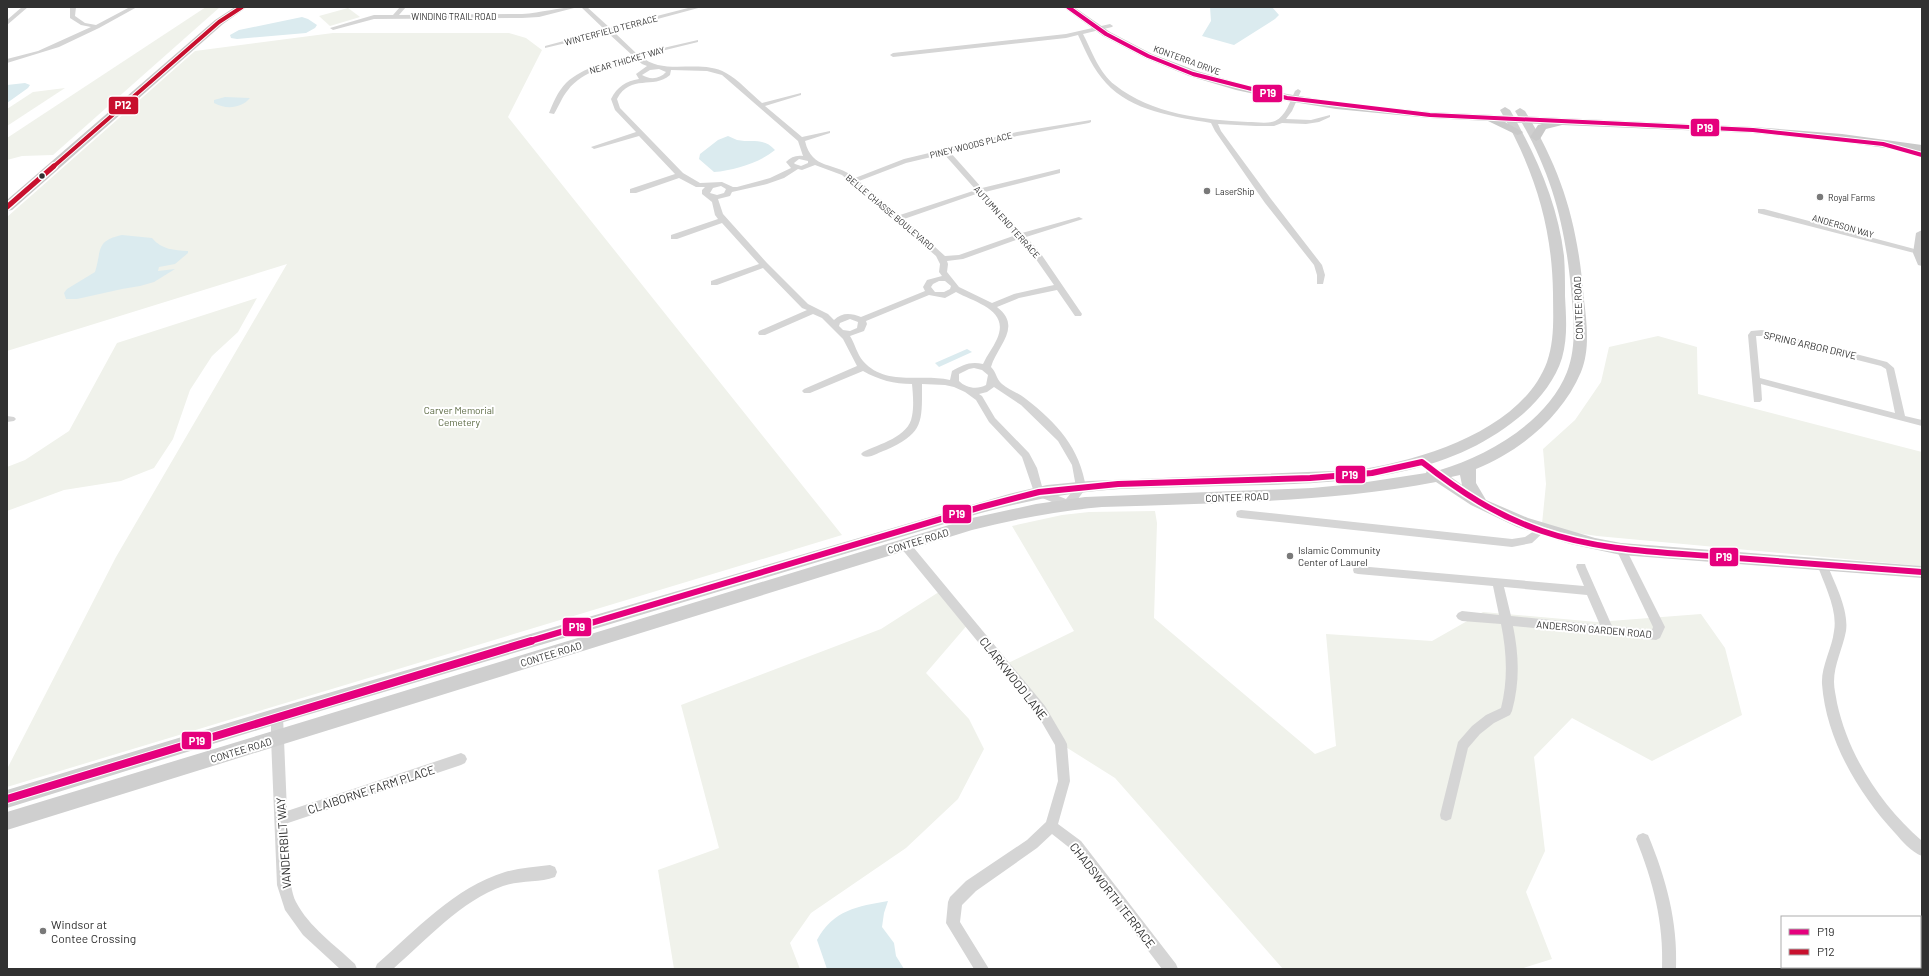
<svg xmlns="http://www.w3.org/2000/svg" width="1929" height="976" font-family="Barlow,sans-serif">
<rect width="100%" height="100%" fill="#fff"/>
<g fill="#f0f2eb">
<path d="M206 7H220L53 155 22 156 7 160V138Z"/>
<path d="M348 8 360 17 330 26 319 16Z"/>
<path d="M333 33H509L526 38 542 50 508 117 842 535 7 787V769L116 557 287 264 7 351V217L195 51Z"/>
<path d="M65 88 7 126V109L33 92Z"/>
<path d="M257 298 238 332 212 356 190 390 173 439 154 468 121 481 64 490 7 511V467L25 460 69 431 117 343Z"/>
<path d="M1658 336 1697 347 1698 394 1922 452V566L1597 536 1570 532 1542 524 1546 484 1543 449 1575 420 1601 382 1609 347Z"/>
<path d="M1155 511 1157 523 1154 618 1315 754 1336 746 1326 634 1432 641 1483 612 1597 622 1701 614 1725 648 1742 715 1652 761 1572 718 1534 757 1545 851 1526 892 1552 959 1520 969H1283L1115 778 1061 744 1004 665 1074 631 1012 526 1062 515 1089 512Z"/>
<path d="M942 590 969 623 926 673 969 719 984 749 958 799 906 848 811 913 790 943 800 969H674L658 870 719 848 681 705 881 629Z"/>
</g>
<g fill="#dbebef">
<path d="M1210 7H1272L1279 15 1275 19 1234 45 1202 36 1211 21Z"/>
<path d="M302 17 308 19 317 25 315 28 306 33 237 39 231 38 230 35 239 30Z"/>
<path d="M25 83 30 85 28 88 7 103V85Z"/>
<path d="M225 97 250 98C242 108 226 110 214 103V100Z"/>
<path d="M728 136C731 137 734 139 737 140 752 143 764 137 775 150 759 163 735 170 714 172L699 159 700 154 718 140Z"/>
<path d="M122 235 152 238C162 250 174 250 188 251V253L175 264 159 267 158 271 175 269 154 282 140 286 122 289 77 299H66L64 293 67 289 95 272C102 250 95 241 122 235Z"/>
<path d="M967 349 972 352 939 367 935 363Z"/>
<path d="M888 901 884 913 882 927 894 943 896 956 904 969H827L817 940C833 910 858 906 888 901Z"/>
</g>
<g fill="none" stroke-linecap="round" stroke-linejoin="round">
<g fill="#d5d5d5" fill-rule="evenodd">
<path d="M22 7H28L7 25V20Z"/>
<path d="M70 7H76L75 16 85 23 96 25 130 7H137L99 28 59 47 7 63V59L38 51 91 27 81 25 70 18Z"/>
<path d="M400 7H406L399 15 522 14C541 13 559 7 578 7L539 17 522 18 374 19 333 30 330 28 374 15H393Z"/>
<path d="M581 7H587L610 28 692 7H702L613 31 637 54 698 40V42L641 56C663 77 700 58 726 73 738 79 751 94 762 103L801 93V95L765 106 802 137 830 131V133L805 141C812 171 835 161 855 178L904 159 1017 132 1091 120V122L1089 123 1017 136 950 152 982 188 1060 169V173L985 192 1022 233 1079 217 1083 219 1026 237 1039 251 1082 314 1081 316H1075L1057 290 1019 298 997 307C1023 327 997 346 991 367 997 373 996 379 1002 384 1009 390 1019 393 1026 399 1057 423 1080 448 1086 488L1072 507H1064L1035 495 1022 457 989 422 976 400 965 392 954 387 945 385 922 384C922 422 924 433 886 450 879 452 870 459 863 456L861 454 863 452C879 444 909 437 912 416 914 406 913 395 912 384 894 384 879 380 863 371L810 393H804L802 391 804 389 857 366 843 339 822 318 813 314 765 335H759L758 333 759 331 807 310 802 308 763 268 717 285H711V281L759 264 722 223 677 239H671V235L718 219 715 215 712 202 702 194V190L705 187H696L679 178 636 193H630V189L675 174 639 136 594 149 591 147 636 132 615 110 611 99C617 87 626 81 639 79L636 74 647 66 642 64 635 58C613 64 582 71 568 90 562 97 559 106 554 114L549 113C553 103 558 91 566 83 583 67 610 61 632 55L608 33 545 48V46L605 30ZM659 69 666 72C660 79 650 80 642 75L650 70ZM671 70 707 71 722 75 798 141 803 156C796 155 791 157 786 162L791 168 770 178 737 187H733L722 182 700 183 683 173 620 108 617 99C631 73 653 90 670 75ZM944 154 976 190 900 215 859 181 906 163ZM799 159 808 161V163L801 166 795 164 794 163ZM815 165 842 175 936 256 940 264 939 272 942 276 927 280 923 287 925 291 861 317C851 313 842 312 834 320L828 314 808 304 767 263 723 214 718 199 730 196 732 192 767 184 784 178 798 169 802 170ZM721 186 726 189 724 193 717 195 710 193 713 188ZM979 193 1016 235 959 255 945 256 904 219ZM1019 239 1033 255 1054 285 1014 294 992 303 959 287 947 272 948 264 947 261 963 259ZM939 281H945L951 286 950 289 944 292H935L931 287 933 284ZM956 292C976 303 1010 310 997 339 993 348 987 355 983 364 970 361 963 365 952 371L950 380C921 373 886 387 863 361 857 354 855 344 850 336L864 331 867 324 866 321 929 295 945 298ZM850 319 858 322 857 328 850 331 843 330 839 326 840 323ZM974 368 982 370 988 375 986 385C977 390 966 388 959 381V374L969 369ZM994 387 1021 405 1058 441 1072 465 1076 487 1066 499 1043 490 1037 468 1029 453 995 418 982 396 979 394 987 392Z"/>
<path d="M1110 24 1113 26 1112 27 1083 34C1092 51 1099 73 1115 85 1151 114 1204 120 1248 122 1256 122 1268 124 1275 121 1286 116 1290 101 1295 91L1298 89 1301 91 1292 111 1286 119 1311 120 1330 115V117L1319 122 1306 124 1282 123 1274 126H1256L1218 124 1221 131 1271 199 1322 265 1325 275 1323 284H1317V275L1314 265 1265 203 1215 131 1211 123C1176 117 1131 111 1106 83 1093 69 1086 52 1078 35L1066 38 893 57 890 55 893 53 1066 34Z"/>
<path d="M1758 209H1764L1922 251V255L1758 213Z"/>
<path d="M1762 330 1887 362 1894 368 1905 416 1922 420V426L1761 384 1762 400 1760 402H1754L1748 335 1751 331ZM1756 336H1762L1881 366 1886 369 1895 413 1760 378Z"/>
<path d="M7 416 14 417 16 419 14 421 7 422Z"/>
<path d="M1241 510 1512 539 1525 537 1540 527 1544 528 1545 531 1532 543 1512 547 1241 518 1237 517 1236 514 1237 511Z"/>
<path d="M905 541 909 542 1045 706 1065 740 1067 744 1070 781 1058 824 1081 841 1176 964 1178 969H1162L1071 849 1052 834 1037 848 976 891 962 905 960 922 989 969H974L946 923 948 902 950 897 966 881 1027 840 1046 822 1058 781 1055 745 1037 714 901 548 900 545 901 542Z"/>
<path d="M1621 545 1625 546 1626 549 1665 627 1660 638 1656 640 1513 626C1519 655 1520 682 1512 711L1510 715 1494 723 1480 734 1468 748 1452 815 1451 819 1446 821 1441 819 1440 815 1458 742 1472 726 1486 715 1501 708C1508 680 1507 653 1501 624L1462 621 1458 619 1456 616 1458 613 1462 611 1499 615 1493 586 1358 574 1354 573 1353 570 1354 567 1358 566 1584 586 1576 567 1577 564H1585L1586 567 1612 626 1652 630 1653 627 1616 549 1617 546ZM1504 587 1587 595 1600 625 1511 616Z"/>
<path d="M1822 560 1826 561 1827 564C1835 584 1849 610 1846 631 1843 648 1834 664 1834 682 1834 689 1836 696 1837 703 1849 757 1881 805 1922 841V856C1911 852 1902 841 1895 833 1858 793 1826 739 1822 684 1821 666 1832 649 1834 631 1838 610 1824 584 1817 564L1818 561Z"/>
<path d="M277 711 281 712 283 716 287 811 461 753 465 755 467 759 465 763 461 765 288 823C289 844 287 884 296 902 309 927 335 945 355 964L357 969H340L303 935 285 910 277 885 271 738V716L273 712Z"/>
<path d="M1643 833 1648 835C1666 878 1678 922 1676 969H1662C1664 923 1653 881 1636 839L1638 835Z"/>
<path d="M550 865 555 867 557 872 555 877C539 883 520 880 503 886 462 900 425 941 393 969H375L377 964C415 931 455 887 505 872 519 868 535 867 550 865Z"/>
</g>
<g fill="#cfcfcf" fill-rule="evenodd">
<path d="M1505 107 1510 110C1536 155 1558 204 1564 256 1565 269 1565 282 1565 296 1566 316 1568 337 1562 358 1555 381 1537 403 1518 418 1447 476 1356 482 1269 485 1220 486 1170 487 1121 489 1072 492 1029 500 981 513L277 724 7 808V790L277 708 1009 494 1047 485 1089 481 1356 470C1421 461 1522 430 1547 362 1555 339 1553 316 1553 293 1552 225 1534 169 1500 110Z"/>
<path d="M1520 108 1525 111C1564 174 1578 227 1584 300 1587 324 1590 350 1581 372 1562 417 1520 451 1476 469V483L1486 500 1528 518 1595 538 1621 543 1922 566V578L1621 555 1570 544 1517 527 1471 505 1436 482C1325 503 1214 503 1102 507 1058 511 1015 519 972 530L7 830V812L972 518 1036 504 1085 497 1312 488 1354 484 1426 473 1428 468 1433 467 1440 470C1488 456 1548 421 1567 372 1576 349 1574 323 1572 300 1566 227 1553 174 1515 111ZM1460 475 1462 485 1451 477Z"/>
<path d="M1922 230V266L1918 265 1913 253 1916 233Z"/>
</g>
<g fill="#c9c9c9" fill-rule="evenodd">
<path d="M235 7H247L223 24 12 210 7 211V200L215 20Z"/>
<path d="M1063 7H1074L1110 32 1152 54 1197 71 1242 84 1287 94 1336 102 1430 112 1753 127 1842 134 1922 145V153L1842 142 1753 133 1562 125 1546 129 1540 139 1536 141 1530 137 1538 125 1542 124 1505 122 1523 132 1521 134 1517 135 1488 121 1430 118 1336 109 1287 101 1236 90 1189 76 1145 58 1103 36Z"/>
</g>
<defs>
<path id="bus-1-far2" d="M1068 7 1106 34 1148 56 1193 74 1287 98 1430 115 1753 130 1883 144 1922 155"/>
<path id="bus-1-far1" d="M527 642 981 507 1039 492 1118 484 1310 478 1372 473 1422 462C1459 491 1497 516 1542 531 1600 551 1662 552 1723 557 1790 562 1856 567 1922 572"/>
<path id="bus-1" d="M7 799 531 641"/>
<path id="bus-2-far1" d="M53 167 219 22 242 7"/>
<path id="bus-2" d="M7 207 54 166"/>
</defs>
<use href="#bus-1-far2" stroke="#fff" stroke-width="6"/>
<use href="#bus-1-far1" stroke="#fff" stroke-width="9"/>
<use href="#bus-1" stroke="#fff" stroke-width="10"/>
<use href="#bus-2-far1" stroke="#fff" stroke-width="6"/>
<use href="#bus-2" stroke="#fff" stroke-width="8"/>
<use href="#bus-1-far2" stroke="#e5007d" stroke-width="4"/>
<use href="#bus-1-far1" stroke="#e5007d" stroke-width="6"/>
<use href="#bus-1" stroke="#e5007d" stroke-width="8"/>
<use href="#bus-2-far1" stroke="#c8102e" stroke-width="4"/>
<use href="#bus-2" stroke="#c8102e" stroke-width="5"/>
</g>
<circle fill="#313131" stroke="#fff" stroke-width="1.5" cx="42" cy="176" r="3.5"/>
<g fill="#797979" stroke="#fff" stroke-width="1.5">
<circle cx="1207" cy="191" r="4"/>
<circle cx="1820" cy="197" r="4"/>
<circle cx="1290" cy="556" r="4"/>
<circle cx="43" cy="931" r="4"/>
</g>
<g text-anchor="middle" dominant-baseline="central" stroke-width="4" stroke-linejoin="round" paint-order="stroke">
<g font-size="9" fill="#313131" stroke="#fff">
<text x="454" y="16">WINDING TRAIL ROAD</text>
<text transform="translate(611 30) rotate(-15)">WINTERFIELD TERRACE</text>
<text transform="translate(627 60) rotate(-16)">NEAR THICKET WAY</text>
<text transform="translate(1187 60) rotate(20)">KONTERRA DRIVE</text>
<text transform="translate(971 145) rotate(-14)">PINEY WOODS PLACE</text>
<text transform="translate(890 212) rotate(40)">BELLE CHASSE BOULEVARD</text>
<text transform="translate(1007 222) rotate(48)">AUTUMN END TERRACE</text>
<text transform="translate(1843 226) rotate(16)">ANDERSON WAY</text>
</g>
<g font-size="9" fill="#313131" stroke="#fff" text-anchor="start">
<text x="1215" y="191">LaserShip</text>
<text x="1828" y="197">Royal Farms</text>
</g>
<g font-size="10" fill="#313131" stroke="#fff">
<text transform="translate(1578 308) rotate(-92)">CONTEE ROAD</text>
<text transform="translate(1810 345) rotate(13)">SPRING ARBOR DRIVE</text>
<text transform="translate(1237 497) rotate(-2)">CONTEE ROAD</text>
<text transform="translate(918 541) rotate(-17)">CONTEE ROAD</text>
<text transform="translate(1594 629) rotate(5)">ANDERSON GARDEN ROAD</text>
<text transform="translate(551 654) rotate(-17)">CONTEE ROAD</text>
<text transform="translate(241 750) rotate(-17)">CONTEE ROAD</text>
</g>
<g font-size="10" fill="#5a6942" stroke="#fff">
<text x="459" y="410">Carver Memorial<tspan x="459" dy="12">Cemetery</tspan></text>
</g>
<g font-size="10" fill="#313131" stroke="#fff" text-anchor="start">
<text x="1298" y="550">Islamic Community<tspan x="1298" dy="12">Center of Laurel</tspan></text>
</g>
<g font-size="12" fill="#313131" stroke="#fff">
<text transform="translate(1014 678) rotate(52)">CLARKWOOD LANE</text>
<text transform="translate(371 789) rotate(-18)">CLAIBORNE FARM PLACE</text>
<text transform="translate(283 843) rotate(-94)">VANDERBILT WAY</text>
<text transform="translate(1113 895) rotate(52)">CHADSWORTH TERRACE</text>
</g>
<g font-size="12" fill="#313131" stroke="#fff" text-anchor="start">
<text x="51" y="924">Windsor at<tspan x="51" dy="14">Contee Crossing</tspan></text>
</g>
</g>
<g stroke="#fff" stroke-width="1.5">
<rect x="1252" y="84" width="31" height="19" rx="4" fill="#e5007d"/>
<rect x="108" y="96" width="31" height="19" rx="4" fill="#c8102e"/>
<rect x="1690" y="118" width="30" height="19" rx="4" fill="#e5007d"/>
<rect x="1335" y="465" width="31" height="19" rx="4" fill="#e5007d"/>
<rect x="942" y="504" width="30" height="20" rx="4" fill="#e5007d"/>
<rect x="1709" y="547" width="30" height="20" rx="4" fill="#e5007d"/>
<rect x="562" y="617" width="30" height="20" rx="4" fill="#e5007d"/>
<rect x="181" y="731" width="31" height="19" rx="4" fill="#e5007d"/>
</g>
<g font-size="11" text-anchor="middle" font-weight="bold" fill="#fff">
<text x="1268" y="97">P19</text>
<text x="123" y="109">P12</text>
<text x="1705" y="132">P19</text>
<text x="1350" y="479">P19</text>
<text x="957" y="518">P19</text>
<text x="1724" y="561">P19</text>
<text x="577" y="631">P19</text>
<text x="197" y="745">P19</text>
</g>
<rect width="1929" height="976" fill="none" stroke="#313131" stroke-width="16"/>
<rect x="1781" y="916" width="140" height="52" fill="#ffffff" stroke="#adadad"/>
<rect x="1789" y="929" width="20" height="6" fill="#e5007d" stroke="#adadad"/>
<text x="1817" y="936" font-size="12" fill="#313131">P19</text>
<rect x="1789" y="949" width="20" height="6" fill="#c8102e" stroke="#adadad"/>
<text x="1817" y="956" font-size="12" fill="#313131">P12</text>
</svg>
